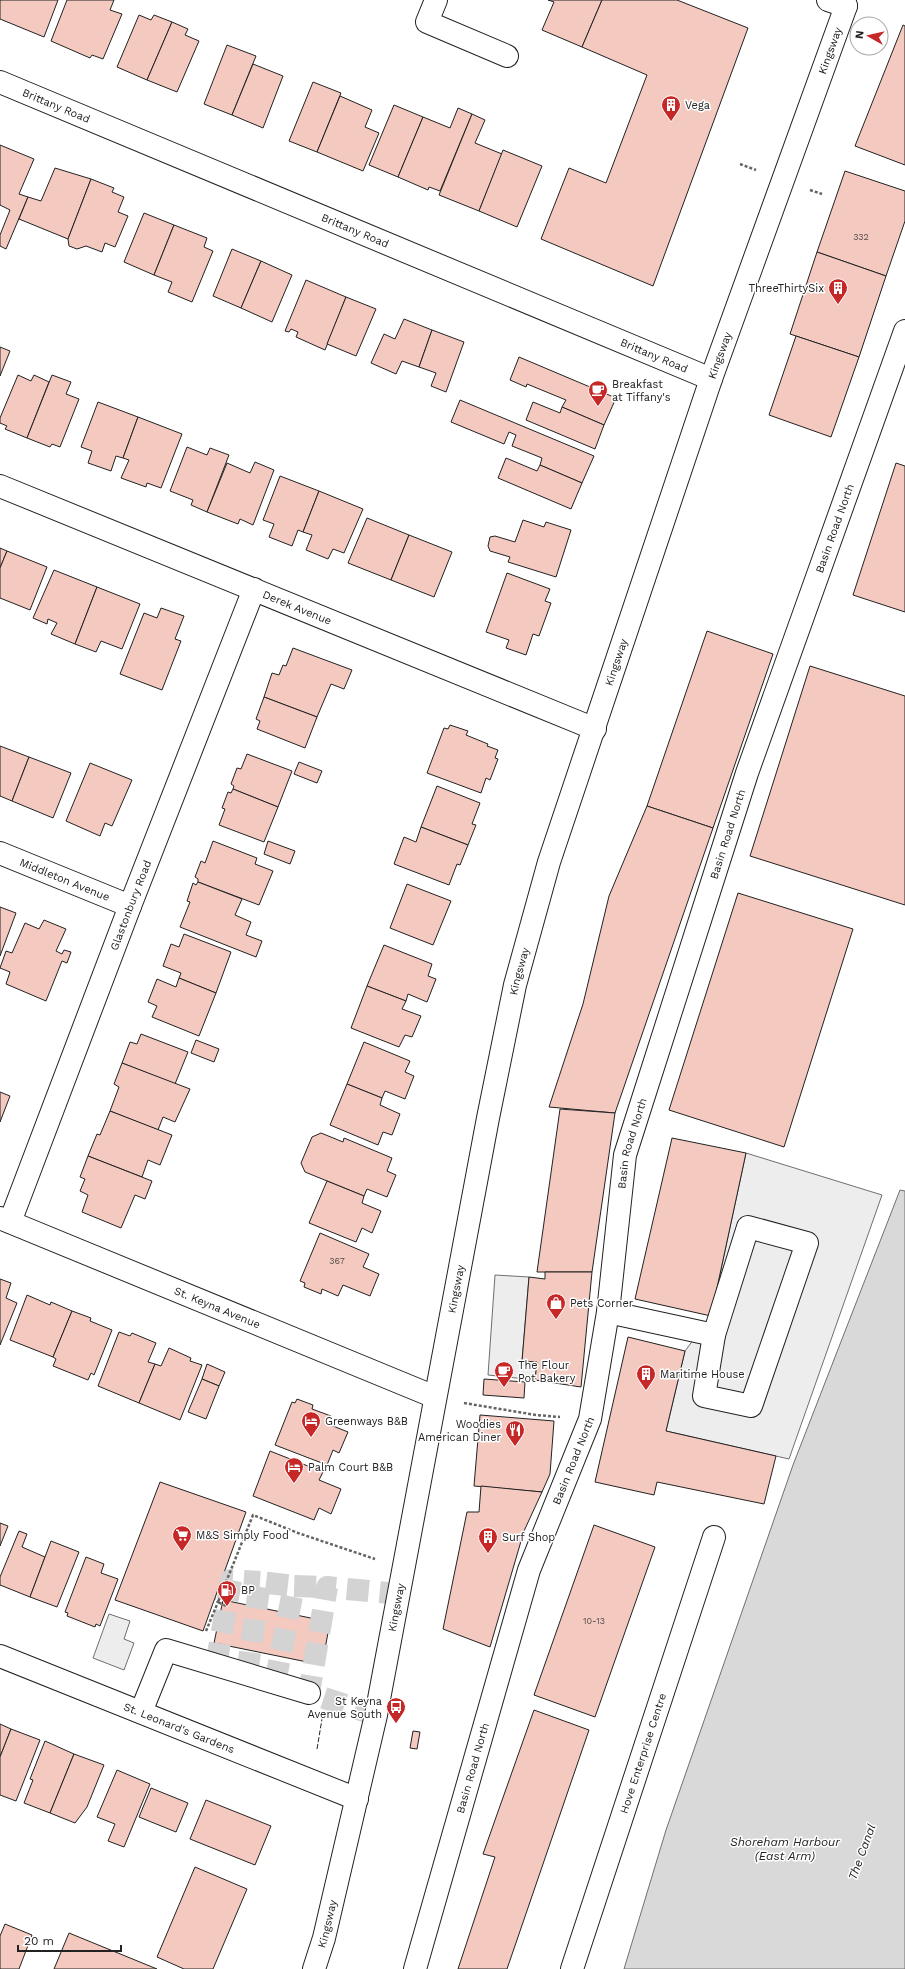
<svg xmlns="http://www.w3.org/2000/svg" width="905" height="1969" font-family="'Work Sans',sans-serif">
<rect width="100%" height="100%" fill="#fff"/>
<g fill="#ededed" stroke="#6f6f6f">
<path d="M746 1153 882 1195 789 1459 666 1431 685 1351 711 1316Z"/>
<path d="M495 1275 529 1277 522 1361 537 1362 535 1380 488 1375Z"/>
<path d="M109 1614 130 1621 124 1639 134 1643 124 1670 93 1658Z"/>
</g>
<path fill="#d9d9d9" stroke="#6f6f6f" d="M900 1190 905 1191V1969H624L666 1830 793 1465Z"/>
<g fill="#f3c9c0" stroke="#222">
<path d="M0 0H58L44 37 0 19Z"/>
<path d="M67 0H114L110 10 122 14 103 59 92 55 90 58 51 41Z"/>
<path d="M548 0H602L582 47 542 30 554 2Z"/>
<path d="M602 0H677L748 28 653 286 541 239 569 168 606 183 647 75 582 47Z"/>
<path d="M139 15 151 20 154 15 172 22 147 80 117 67Z"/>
<path d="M172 22 188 29 185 35 199 41 177 92 147 80Z"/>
<path d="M903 25 905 26V165L855 146Z"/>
<path d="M227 45 256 56 232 115 204 104Z"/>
<path d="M253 64 283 76 263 128 232 115Z"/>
<path d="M313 82 341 93 317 152 289 141Z"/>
<path d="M340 96 372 110 365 127 379 133 363 171 317 152Z"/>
<path d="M394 105 423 117 398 177 369 165Z"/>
<path d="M458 108 472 114 440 191 429 187 428 190 398 177 423 117 450 128Z"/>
<path d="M472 114 485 120 475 143 502 154 479 211 439 195Z"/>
<path d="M0 145 34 159 19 194 28 197 6 249 0 246V235L10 210 0 205Z"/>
<path d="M503 150 542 166 517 227 479 211Z"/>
<path d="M55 168 91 179 68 239 19 219 28 197 41 201Z"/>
<path d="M845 171 905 191V221L886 276 817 252Z"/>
<path d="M91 179 114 188 112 192 124 197 118 212 128 216 115 247 105 243 102 252 86 246 77 249 69 246 68 239Z"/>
<path d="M144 213 174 225 154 275 124 262Z"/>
<path d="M174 225 207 238 204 247 213 251 192 302 168 292 172 282 154 275Z"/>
<path d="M232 249 261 261 241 308 213 296Z"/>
<path d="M817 252 886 276 859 357 790 334Z"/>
<path d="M261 261 292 275 272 322 241 308Z"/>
<path d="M306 280 346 297 325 350 296 337 298 332 291 329 289 332 285 331Z"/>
<path d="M346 297 376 309 356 356 327 344Z"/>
<path d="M404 319 432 330 419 367 402 361 396 374 371 363 384 334 395 339Z"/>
<path d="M432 330 464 342 446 392 431 386 436 373 419 367Z"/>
<path d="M796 336 859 357 831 437 769 415Z"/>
<path d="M0 347 10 351 0 376Z"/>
<path d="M519 357 616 398 604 425 562 407 566 400 527 384 526 387 510 380Z"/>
<path d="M18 375 31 381 34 375 49 382 27 438 5 429 7 426 0 423V418Z"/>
<path d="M52 375 71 382 66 394 79 399 60 447 52 444 50 447 27 438Z"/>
<path d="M460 400 594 456 582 483 540 465 542 458 512 446 516 435 509 432 504 444 451 422Z"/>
<path d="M98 402 138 417 123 458 116 456 111 471 88 463 92 451 81 447Z"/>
<path d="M533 402 560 413 562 407 604 425 595 449 526 420Z"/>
<path d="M138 417 182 434 161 488 147 483 146 487 121 478 129 460 123 458Z"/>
<path d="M187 447 207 455 210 448 229 455 207 512 191 505 193 500 170 491Z"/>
<path d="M506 458 537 471 540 465 582 483 571 509 498 478Z"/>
<path d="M255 462 274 470 253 525 240 519 238 524 207 512 227 463 250 473Z"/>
<path d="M896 463 905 466V612L853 595Z"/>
<path d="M280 476 319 491 303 532 298 530 292 546 269 537 274 524 263 520Z"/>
<path d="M319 491 363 509 344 553 333 549 328 559 306 550 312 535 303 532Z"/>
<path d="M367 518 409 535 391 580 348 563Z"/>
<path d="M523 520 544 527 546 522 571 530 556 577 508 562 510 557 490 551 488 546 490 537 495 536 515 542Z"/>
<path d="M409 535 452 552 434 597 391 580Z"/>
<path d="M0 548 7 551 0 568Z"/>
<path d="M7 551 47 567 30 610 0 598V568Z"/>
<path d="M54 570 97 587 75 644 51 634 57 623 48 619 47 624 33 618Z"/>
<path d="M507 573 550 589 545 601 551 603 539 636 533 634 526 655 506 648 509 640 486 632Z"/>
<path d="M97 587 140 604 122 649 101 641 96 652 75 644Z"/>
<path d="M161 608 184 616 175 639 181 641 162 690 120 674 144 613 157 618Z"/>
<path d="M707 631 773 654 713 828 647 806Z"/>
<path d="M293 648 352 670 344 689 331 684 317 717 264 697 272 673 279 675 283 665 286 666Z"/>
<path d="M810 666 905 696V905L750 856Z"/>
<path d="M264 697 317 717 305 748 257 729 260 721 256 719Z"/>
<path d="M450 725 468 731 466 735 488 744 487 746 498 750 495 758 498 759 490 780 486 778 481 793 427 773 444 728 448 729Z"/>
<path d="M0 746 29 757 12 801 0 796Z"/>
<path d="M247 754 292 771 278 807 233 789 234 786 231 784 237 768 241 769Z"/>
<path d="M29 757 71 773 53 818 12 801Z"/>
<path d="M299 762 322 771 317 783 294 774Z"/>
<path d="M90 763 132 780 112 826 105 823 100 836 66 821Z"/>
<path d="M437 786 480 803 472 824 476 825 468 845 421 827Z"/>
<path d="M233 789 278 807 264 842 219 825 225 809 222 808 228 792 231 793Z"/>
<path d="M647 806 713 828 615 1113 549 1107 583 1004 609 896Z"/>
<path d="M421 827 468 845 460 865 457 864 449 885 394 864 404 837 416 842Z"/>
<path d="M213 841 257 858 255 864 273 871 259 905 198 882V879L195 877 201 861 205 863Z"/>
<path d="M268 841 295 851 290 864 264 854Z"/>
<path d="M198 882 242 899 235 915 251 922 246 935 262 941 256 957 180 927 190 902 187 901 193 883 196 885Z"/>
<path d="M407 884 451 901 433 945 390 928Z"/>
<path d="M738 893 853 929 784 1147 669 1110Z"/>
<path d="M0 907 16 913 0 956Z"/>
<path d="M44 920 66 929 56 951 62 954 64 950 71 952 67 963 62 961 46 1001 6 984 10 972 0 968 6 951 12 953 25 923 39 929Z"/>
<path d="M184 934 231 952 216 993 179 978 181 973 163 966 171 944 179 947Z"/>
<path d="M384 945 432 964 428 976 436 979 427 1002 408 994 406 1001 367 986Z"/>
<path d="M179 978 216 993 199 1036 152 1017 157 1006 148 1002 157 979 176 987Z"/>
<path d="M367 986 406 1001 402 1009 421 1016 412 1037 405 1035 399 1047 351 1028Z"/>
<path d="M141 1034 188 1052 175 1084 122 1063 130 1042 137 1044Z"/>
<path d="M196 1040 219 1049 214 1062 191 1053Z"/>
<path d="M364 1042 410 1061 405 1072 414 1076 405 1099 385 1091 382 1098 347 1084Z"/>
<path d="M122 1063 190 1089 175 1122 163 1117 158 1130 110 1111 119 1087 114 1084Z"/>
<path d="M347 1084 382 1098 380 1105 400 1114 392 1135 383 1132 378 1145 330 1125Z"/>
<path d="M0 1092 10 1096 0 1122Z"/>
<path d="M560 1109 615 1113 592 1272H537Z"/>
<path d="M110 1111 172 1135 160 1165 148 1160 142 1177 88 1156 97 1134 100 1135Z"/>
<path d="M321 1133 343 1142 344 1138 392 1158 387 1171 396 1175 387 1197 367 1189 364 1196 305 1172 301 1163 312 1137Z"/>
<path d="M672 1138 746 1153 711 1316 635 1299Z"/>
<path d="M88 1156 152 1181 145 1199 135 1195 121 1228 82 1212 88 1195 80 1191 85 1179 80 1177Z"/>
<path d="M327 1181 364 1196 362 1203 381 1211 372 1233 362 1228 356 1242 309 1223Z"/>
<path d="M320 1233 369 1254 363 1267 379 1274 370 1296 343 1285 338 1296 322 1289 321 1294 304 1287 305 1283 300 1281Z"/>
<path d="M545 1272H592L581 1387 535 1380 537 1362 522 1361 529 1277 545 1279Z"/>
<path d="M0 1279 11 1283 6 1298 17 1303 0 1345Z"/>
<path d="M27 1295 50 1305 51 1302 72 1311 53 1357 10 1340Z"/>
<path d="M72 1311 91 1318 90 1321 112 1330 94 1375 91 1373 88 1380 53 1366 56 1359 53 1357Z"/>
<path d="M119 1332 130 1336 132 1333 156 1343 148 1362 155 1364 139 1403 98 1386Z"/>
<path d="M628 1337 685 1351 666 1431 776 1456 764 1504 657 1482 654 1495 595 1482Z"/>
<path d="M169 1348 191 1358 190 1361 202 1365 180 1420 139 1403 155 1364 161 1366Z"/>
<path d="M207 1364 225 1372 219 1386 202 1379Z"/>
<path d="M202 1379 219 1386 206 1419 188 1412Z"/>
<path d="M484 1379 525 1382 524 1398 483 1395Z"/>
<path d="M297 1399 313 1405 312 1409 331 1416 328 1424 348 1432 339 1453 333 1450 327 1465 275 1445 292 1402 295 1403Z"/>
<path d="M480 1415 554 1421 550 1474 542 1492 474 1486Z"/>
<path d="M270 1451 323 1472 319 1480 341 1489 331 1514 319 1508 314 1520 253 1496Z"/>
<path d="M160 1482 246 1512 203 1631 115 1600Z"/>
<path d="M481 1486 542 1492 524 1531 490 1647 443 1629 467 1512H479Z"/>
<path d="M0 1523 8 1526 0 1546Z"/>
<path d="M594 1525 655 1547 595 1717 534 1695Z"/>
<path d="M19 1531 27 1534 22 1547 45 1557 30 1597 0 1585V1577Z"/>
<path d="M51 1541 79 1552 57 1607 30 1597Z"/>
<path d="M86 1557 104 1564 101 1573 118 1579 100 1626 96 1624 95 1627 67 1616 68 1613 65 1612Z"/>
<path d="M223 1600 330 1622 322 1665 214 1643Z"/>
<path d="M534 1710 589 1730 507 1969H458L495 1857 483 1854Z"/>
<path d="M0 1724 11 1729 0 1757Z"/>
<path d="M11 1729 40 1740 16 1801 0 1795V1757Z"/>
<path d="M413 1731 420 1732 417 1749 410 1748Z"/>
<path d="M45 1741 74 1754 50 1813 24 1803 33 1780 30 1779Z"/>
<path d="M74 1754 104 1765 87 1807 75 1823 50 1813Z"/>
<path d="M117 1770 150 1784 124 1847 108 1841 115 1824 97 1817Z"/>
<path d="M151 1788 188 1803 176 1832 139 1817Z"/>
<path d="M206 1800 271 1826 255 1865 190 1839Z"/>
<path d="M195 1867 247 1889 213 1969H184L157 1957Z"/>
<path d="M5 1924 32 1935 19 1969H0V1936Z"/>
<path d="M69 1933 157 1969H54Z"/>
</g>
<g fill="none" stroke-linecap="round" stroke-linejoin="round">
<g stroke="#d3d3d3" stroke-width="22" stroke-dasharray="22 11" stroke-linecap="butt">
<path d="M216 1665 231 1580 260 1582"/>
<path d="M247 1674 260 1582 294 1586"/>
<path d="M275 1683 294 1586 327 1587"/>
<path d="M376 1715 309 1693 327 1587 399 1594"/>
</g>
<defs>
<g id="minor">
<path d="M436 0 427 22 507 56"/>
<path d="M828 0 846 6"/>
<path id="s1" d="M0 82 711 379"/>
<path id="s2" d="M0 486 595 729"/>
<path id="s3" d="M0 853 130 906"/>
<path id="s4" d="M0 1218 435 1397"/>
<path id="s5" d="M10 1222 130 906 254 589"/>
<path d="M748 1227 807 1243 751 1406 704 1396 714 1335Z"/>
<path d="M608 1312 714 1335"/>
<path id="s6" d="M0 1656 357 1799"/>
<path d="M141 1712 166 1650 309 1693"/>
<path id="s7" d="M415 1969 529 1570 590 1419 608 1312 625 1155 747 773 905 331"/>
<path id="s8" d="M572 1969 714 1537"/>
</g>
<g id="major">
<path id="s9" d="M314 1969 324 1938 376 1715 488 1118 515 985 549 862 711 379 846 6 844 0"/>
</g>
</defs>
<use href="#minor" stroke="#222" stroke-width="24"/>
<use href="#major" stroke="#222" stroke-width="24"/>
<g stroke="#646464" stroke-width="2.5" stroke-dasharray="3 2" stroke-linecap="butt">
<path d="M740 164 756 170"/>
<path d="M810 190 822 194"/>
<path d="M464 1403 536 1415 560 1417"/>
<path d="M226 1606 218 1602 253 1515 298 1533 375 1559"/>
<path d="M206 1631 218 1602 215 1599"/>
</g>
<use href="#minor" stroke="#fff" stroke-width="22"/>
<use href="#major" stroke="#fff" stroke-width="22"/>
<path stroke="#222" stroke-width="1" stroke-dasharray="5 2" stroke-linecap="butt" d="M317 1749 322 1719"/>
</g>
<defs>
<symbol id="building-pin" viewBox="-11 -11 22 30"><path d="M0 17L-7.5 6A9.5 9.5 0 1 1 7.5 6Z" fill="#c62828" stroke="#fff"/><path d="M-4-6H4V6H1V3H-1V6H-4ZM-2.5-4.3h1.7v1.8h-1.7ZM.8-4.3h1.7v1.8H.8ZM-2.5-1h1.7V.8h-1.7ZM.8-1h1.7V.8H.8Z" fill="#fff"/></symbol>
<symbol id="cafe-pin" viewBox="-11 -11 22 30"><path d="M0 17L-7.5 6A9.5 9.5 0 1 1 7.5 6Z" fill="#c62828" stroke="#fff"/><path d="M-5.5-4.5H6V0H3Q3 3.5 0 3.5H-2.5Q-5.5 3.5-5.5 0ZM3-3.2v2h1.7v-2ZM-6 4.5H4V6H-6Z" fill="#fff"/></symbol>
<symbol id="shop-pin" viewBox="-11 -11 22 30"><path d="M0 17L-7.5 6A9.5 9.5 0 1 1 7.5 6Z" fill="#c62828" stroke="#fff"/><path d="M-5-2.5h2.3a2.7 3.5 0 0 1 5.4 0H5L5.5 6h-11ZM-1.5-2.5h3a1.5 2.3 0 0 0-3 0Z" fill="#fff"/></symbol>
<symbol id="hotel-pin" viewBox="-11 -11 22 30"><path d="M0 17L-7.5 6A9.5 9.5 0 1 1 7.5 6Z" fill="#c62828" stroke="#fff"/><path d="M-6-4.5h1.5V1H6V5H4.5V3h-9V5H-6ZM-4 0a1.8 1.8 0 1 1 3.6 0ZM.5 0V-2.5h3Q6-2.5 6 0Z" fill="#fff"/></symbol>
<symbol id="restaurant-pin" viewBox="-11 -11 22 30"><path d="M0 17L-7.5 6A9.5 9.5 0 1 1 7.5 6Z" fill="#c62828" stroke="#fff"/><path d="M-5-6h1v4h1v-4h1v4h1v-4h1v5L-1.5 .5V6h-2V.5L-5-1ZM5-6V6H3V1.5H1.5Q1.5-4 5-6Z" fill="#fff"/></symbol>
<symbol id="supermarket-pin" viewBox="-11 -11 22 30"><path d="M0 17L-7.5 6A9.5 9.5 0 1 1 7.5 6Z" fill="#c62828" stroke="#fff"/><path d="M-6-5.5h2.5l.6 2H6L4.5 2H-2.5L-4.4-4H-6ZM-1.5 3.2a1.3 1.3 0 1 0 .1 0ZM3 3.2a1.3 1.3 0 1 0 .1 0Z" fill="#fff"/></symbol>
<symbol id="fuel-pin" viewBox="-11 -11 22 30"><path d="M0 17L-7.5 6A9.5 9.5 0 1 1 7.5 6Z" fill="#c62828" stroke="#fff"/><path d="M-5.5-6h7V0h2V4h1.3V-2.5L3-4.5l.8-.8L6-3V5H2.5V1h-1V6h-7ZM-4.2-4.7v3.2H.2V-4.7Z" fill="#fff"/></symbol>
<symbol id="bus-pin" viewBox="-11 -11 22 30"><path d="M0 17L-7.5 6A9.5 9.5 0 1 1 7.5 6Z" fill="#c62828" stroke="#fff"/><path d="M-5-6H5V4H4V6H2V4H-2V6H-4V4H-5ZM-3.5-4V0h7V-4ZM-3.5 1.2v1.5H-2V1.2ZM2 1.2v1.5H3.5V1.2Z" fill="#fff"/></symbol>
</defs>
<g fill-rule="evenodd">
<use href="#building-pin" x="660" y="94" width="22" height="30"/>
<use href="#building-pin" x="827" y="277" width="22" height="30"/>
<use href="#cafe-pin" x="587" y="379" width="22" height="30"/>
<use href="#shop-pin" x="545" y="1292" width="22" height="30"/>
<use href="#cafe-pin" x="493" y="1360" width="22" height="30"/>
<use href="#building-pin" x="635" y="1363" width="22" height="30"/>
<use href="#hotel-pin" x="300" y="1410" width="22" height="30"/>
<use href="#restaurant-pin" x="504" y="1419" width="22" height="30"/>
<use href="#hotel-pin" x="283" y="1456" width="22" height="30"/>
<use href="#supermarket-pin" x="171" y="1524" width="22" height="30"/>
<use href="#building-pin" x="477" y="1526" width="22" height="30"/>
<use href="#fuel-pin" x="216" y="1579" width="22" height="30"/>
<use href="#bus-pin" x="385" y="1696" width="22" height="30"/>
</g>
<g text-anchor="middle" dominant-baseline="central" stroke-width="3" stroke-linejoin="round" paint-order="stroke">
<g font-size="9" fill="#564c4a">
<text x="861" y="237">332</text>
<text x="337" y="1261">367</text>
<text x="594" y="1621">10-13</text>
</g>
<g font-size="11" fill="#222" stroke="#fff">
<text stroke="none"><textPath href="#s9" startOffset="1991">Kingsway</textPath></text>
<text stroke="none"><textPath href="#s1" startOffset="61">Brittany Road</textPath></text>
<text stroke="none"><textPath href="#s1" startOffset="385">Brittany Road</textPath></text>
<text stroke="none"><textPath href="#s1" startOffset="709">Brittany Road</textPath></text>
<text stroke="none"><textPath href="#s9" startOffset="1667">Kingsway</textPath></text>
<text stroke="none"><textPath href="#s7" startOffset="1505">Basin Road North</textPath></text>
<text stroke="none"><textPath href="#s2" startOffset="321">Derek Avenue</textPath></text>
<text stroke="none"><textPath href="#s9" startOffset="1343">Kingsway</textPath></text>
<text stroke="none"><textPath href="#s7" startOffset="1181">Basin Road North</textPath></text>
<text stroke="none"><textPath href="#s3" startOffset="70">Middleton Avenue</textPath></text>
<text stroke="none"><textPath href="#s5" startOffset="339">Glastonbury Road</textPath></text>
<text stroke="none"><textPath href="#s9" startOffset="1019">Kingsway</textPath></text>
<text stroke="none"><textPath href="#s7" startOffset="857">Basin Road North</textPath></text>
<text stroke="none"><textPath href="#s9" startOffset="695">Kingsway</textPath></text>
<text stroke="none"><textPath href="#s4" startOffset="235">St. Keyna Avenue</textPath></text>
<text stroke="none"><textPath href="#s7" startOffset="533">Basin Road North</textPath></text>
<text stroke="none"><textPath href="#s9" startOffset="371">Kingsway</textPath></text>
<text stroke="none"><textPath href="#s6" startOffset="193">St. Leonard's Gardens</textPath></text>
<text stroke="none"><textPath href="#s8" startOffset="227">Hove Enterprise Centre</textPath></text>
<text stroke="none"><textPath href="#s7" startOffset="209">Basin Road North</textPath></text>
<text stroke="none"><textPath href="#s9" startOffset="47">Kingsway</textPath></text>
</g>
<g font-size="11" fill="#222" stroke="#fff" text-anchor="start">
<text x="685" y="105">Vega</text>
<text x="824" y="288" text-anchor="end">ThreeThirtySix</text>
<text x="612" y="384">Breakfast<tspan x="612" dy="13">at Tiffany's</tspan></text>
<text x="570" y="1303">Pets Corner</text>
<text x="518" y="1365">The Flour<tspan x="518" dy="13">Pot Bakery</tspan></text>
<text x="660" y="1374">Maritime House</text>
<text x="325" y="1421">Greenways B&amp;B</text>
<text x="501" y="1424" text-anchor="end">Woodies<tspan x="501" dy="13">American Diner</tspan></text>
<text x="308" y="1467">Palm Court B&amp;B</text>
<text x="196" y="1535">M&amp;S Simply Food</text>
<text x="502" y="1537">Surf Shop</text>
<text x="241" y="1590">BP</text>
<text x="382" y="1701" text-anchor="end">St Keyna<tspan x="382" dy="13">Avenue South</tspan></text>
</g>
<g font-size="12" font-style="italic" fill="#222" stroke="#fff">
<text x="785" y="1842">Shoreham Harbour<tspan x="785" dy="14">(East Arm)</tspan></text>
<text transform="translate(862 1852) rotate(-70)">The Canal</text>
</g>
</g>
<g transform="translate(869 36) rotate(278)"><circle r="19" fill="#ffffff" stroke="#a7a7a7"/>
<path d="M0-3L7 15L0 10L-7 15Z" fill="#c62828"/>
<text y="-6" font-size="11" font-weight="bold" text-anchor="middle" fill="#222222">N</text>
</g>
<path d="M18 1945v6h103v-6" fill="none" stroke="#222222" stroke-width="2"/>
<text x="24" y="1945" font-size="12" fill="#222222" stroke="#ffffff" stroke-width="3" paint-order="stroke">20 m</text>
</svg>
